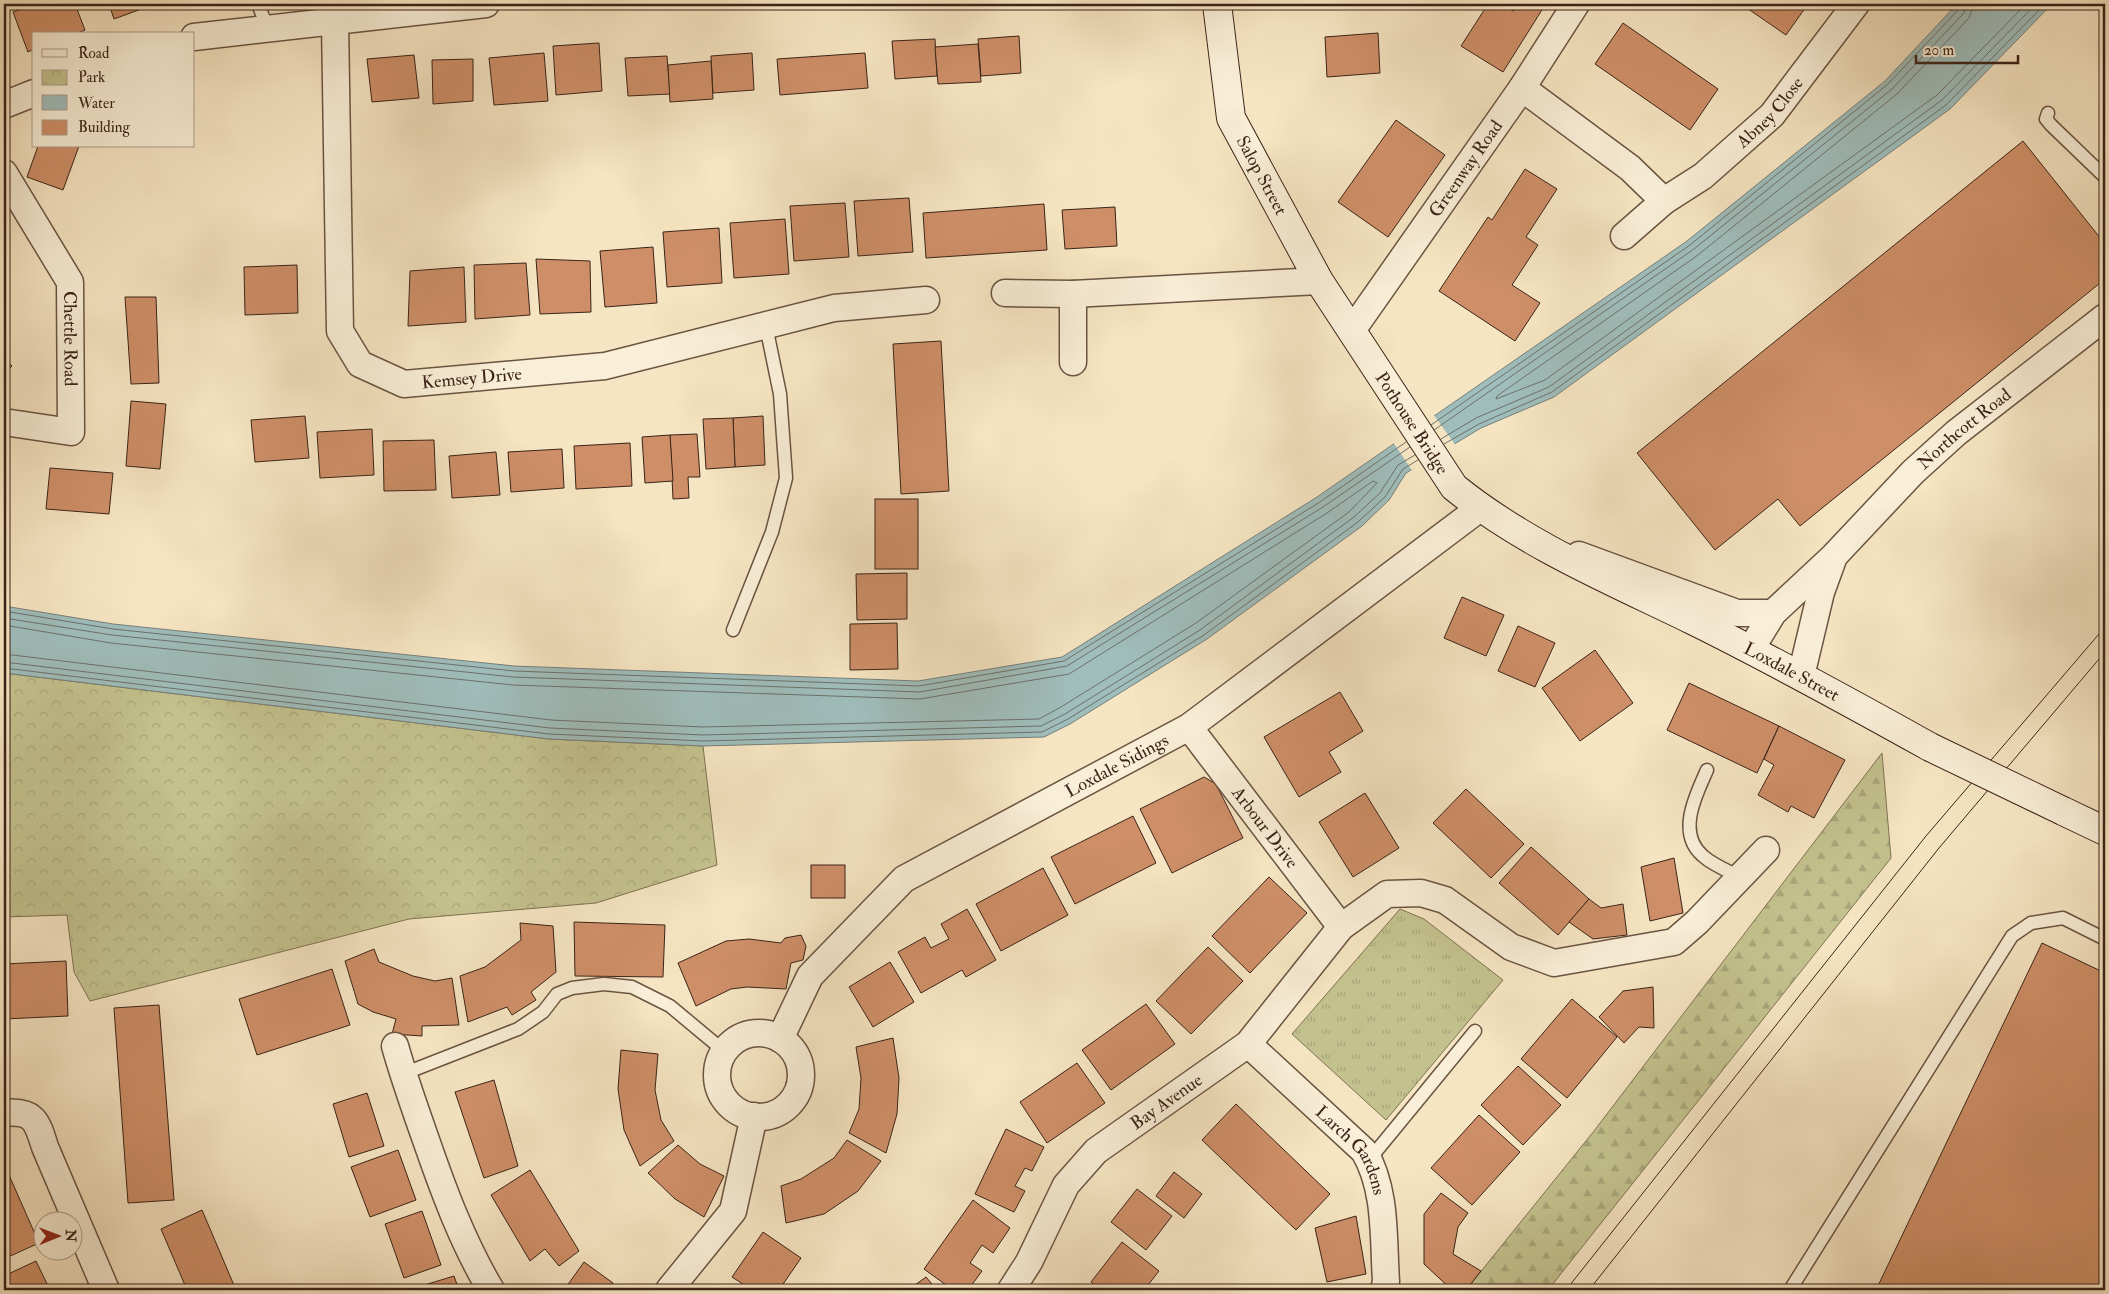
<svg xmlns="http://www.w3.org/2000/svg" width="2109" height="1294" font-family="'IM FELL Double Pica',serif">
<defs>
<pattern id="grass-tufts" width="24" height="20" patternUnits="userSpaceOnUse" patternTransform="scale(1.25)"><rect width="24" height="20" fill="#c3c28e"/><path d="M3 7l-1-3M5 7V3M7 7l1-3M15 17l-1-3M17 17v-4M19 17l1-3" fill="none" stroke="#a8a67a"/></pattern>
<pattern id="forest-firs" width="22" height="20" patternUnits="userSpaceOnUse" patternTransform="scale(1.25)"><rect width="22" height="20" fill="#c3c28e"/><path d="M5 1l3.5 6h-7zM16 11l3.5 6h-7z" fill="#a8a67a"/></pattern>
<pattern id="park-crowns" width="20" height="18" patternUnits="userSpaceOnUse" patternTransform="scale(1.25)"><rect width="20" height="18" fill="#c3c28e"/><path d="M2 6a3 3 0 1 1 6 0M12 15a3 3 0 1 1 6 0" fill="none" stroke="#a8a67a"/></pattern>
</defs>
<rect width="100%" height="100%" fill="#f6e5c2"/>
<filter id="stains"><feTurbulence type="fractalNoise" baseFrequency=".004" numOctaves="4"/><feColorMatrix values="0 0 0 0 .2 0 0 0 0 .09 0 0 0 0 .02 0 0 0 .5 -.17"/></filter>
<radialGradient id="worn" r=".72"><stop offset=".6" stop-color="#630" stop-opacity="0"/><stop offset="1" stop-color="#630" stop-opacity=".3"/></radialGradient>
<path fill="url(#grass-tufts)" stroke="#7f7253" d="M1400 909 1424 919 1503 980 1386 1120 1292 1034Z"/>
<path fill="url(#forest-firs)" stroke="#7f7253" d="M1882 753 1891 858 1548 1290H1466L1594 1131Z"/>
<path fill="url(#park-crowns)" stroke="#7f7253" d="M4 673 549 739 703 746 717 865 596 903 409 919 90 1001 74 972 67 915 4 917Z"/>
<path fill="#9fbdbb" stroke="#777f7a" d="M1957 4H2052L1950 109 1554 397 1481 428 1406 473 1389 500 1362 526 1207 639 1070 724 1044 737 703 746 549 739 4 673V606L113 624 514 666 918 681 1062 657 1317 497 1687 241 1885 81Z"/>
<path fill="#f6e5c2" d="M1433 414 1456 446 1413 472 1393 442Z"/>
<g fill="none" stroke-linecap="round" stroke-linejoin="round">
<g stroke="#6d706a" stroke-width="1">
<path d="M1974 4 1969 18 1897 94 1698 255 1497 396 1496 399 1545 380 1937 95 2026 4"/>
<path d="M1431 425 1690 245 1888 84 1959 9 1960 4"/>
<path d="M1434 430 1694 249 1892 89 1964 13 1966 4"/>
<path d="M1441 439 1476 418 1549 387 1942 100 2036 4"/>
<path d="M1444 444 1479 424 1552 392 1946 105 2045 4"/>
<path d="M4 611 113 629 514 671 919 686 1064 661 1320 502 1406 442"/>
<path d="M4 618 112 635 513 677 920 692 1067 666 1323 507 1410 447"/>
<path d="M4 625 111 643 513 685 920 699 1069 674 1327 513 1373 481 1377 483 1349 512 1196 623 1061 707 1039 719 703 727 551 720 4 654"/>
<path d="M4 662 550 728 703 735 1041 726 1065 714 1200 630 1354 517 1380 493 1398 465 1415 455"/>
<path d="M4 668 549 734 703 741 1042 732 1068 719 1204 635 1358 522 1385 497 1403 469 1418 460"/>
</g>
</g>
<g fill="#ce8f68" stroke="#3b2318">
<path d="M35 4H75L85 30 75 34H34V49L28 52 13 12Z"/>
<path d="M109 4H155L114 19Z"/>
<path d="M1488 4H1502L1513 11 1518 4 1545 5 1503 72 1461 46Z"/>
<path d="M1741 4H1808L1786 35Z"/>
<path d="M1623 23 1718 89 1690 130 1595 64Z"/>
<path d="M1378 33 1380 73 1327 77 1325 37Z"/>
<path d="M1019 36 1021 73 981 76 978 39Z"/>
<path d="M935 39 937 76 895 79 892 41Z"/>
<path d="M599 43 602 91 556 95 553 46Z"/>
<path d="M978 44 981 82 938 84 935 47Z"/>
<path d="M544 53 548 101 494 105 489 58Z"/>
<path d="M752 53 754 90 713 93 711 56Z"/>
<path d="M865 53 868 88 780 95 777 59Z"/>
<path d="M414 55 419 98 372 102 367 59Z"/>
<path d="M667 56 670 94 628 96 625 58Z"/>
<path d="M473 59V101L433 104 432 60Z"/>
<path d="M711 61 713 99 670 102 668 65Z"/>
<path d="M1396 120 1445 155 1388 237 1338 202Z"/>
<path d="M2023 141 2105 244V279L1800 526 1778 499 1715 550 1637 453Z"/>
<path d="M38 146H79L63 190 27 177Z"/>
<path d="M1525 169 1557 189 1526 237 1538 245 1512 285 1540 303 1515 341 1439 291 1488 217 1492 220Z"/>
<path d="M909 198 913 252 858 256 854 201Z"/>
<path d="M845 203 849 257 794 261 790 206Z"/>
<path d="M1044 204 1047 250 926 258 923 213Z"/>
<path d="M1115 207 1117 246 1065 249 1062 210Z"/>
<path d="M785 219 789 274 734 278 730 223Z"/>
<path d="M719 228 722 283 667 287 663 232Z"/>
<path d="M653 247 657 303 605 307 600 251Z"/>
<path d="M536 259 590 261 591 312 540 314Z"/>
<path d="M526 263 530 315 475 319 474 265Z"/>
<path d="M297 265 298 313 245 315 244 267Z"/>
<path d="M464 267 466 322 408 326 410 271Z"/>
<path d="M125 297H156L159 383 131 384Z"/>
<path d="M941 341 949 491 901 494 893 344Z"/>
<path d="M4 358 12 366 4 374Z"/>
<path d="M131 401 166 404 160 469 126 466Z"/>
<path d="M305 416 309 458 255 462 251 420Z"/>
<path d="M763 416 765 465 735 467 733 418Z"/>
<path d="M733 418 735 467 706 469 703 419Z"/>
<path d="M372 429 374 475 320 478 317 432Z"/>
<path d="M697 434 700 477H688L689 498 673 499 670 435Z"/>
<path d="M670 435 673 481 645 483 642 437Z"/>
<path d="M434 440 436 490 384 491 383 441Z"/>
<path d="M630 443 632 486 576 489 574 446Z"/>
<path d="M562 449 564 488 511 492 508 452Z"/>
<path d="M496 452 500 495 452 498 449 456Z"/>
<path d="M50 468 113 473 109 514 46 509Z"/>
<rect x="875" y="499" width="43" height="70"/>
<path d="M907 573V619L857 620 856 574Z"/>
<path d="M1462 597 1504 615 1486 656 1444 638Z"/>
<path d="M897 623 898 669 850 670V624Z"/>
<path d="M1518 626 1555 643 1535 687 1498 671Z"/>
<path d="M1595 650 1633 703 1580 741 1542 688Z"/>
<path d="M1689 683 1779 726 1757 773 1667 730Z"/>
<path d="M1340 692 1363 731 1329 752 1341 772 1299 797 1264 737Z"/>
<path d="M1779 726 1845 760 1814 818 1791 806 1788 812 1758 795 1774 765 1764 759Z"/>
<path d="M1204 777 1216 784 1243 838 1172 873 1140 809Z"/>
<path d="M1466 789 1524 844 1491 878 1433 823Z"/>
<path d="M1365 793 1399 848 1353 877 1319 822Z"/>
<path d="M1133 816 1156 863 1075 904 1051 857Z"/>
<path d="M1531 847 1589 899 1558 935 1499 883Z"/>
<path d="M1674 858 1683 913 1650 921 1641 867Z"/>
<rect x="811" y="865" width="34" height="33"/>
<path d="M1043 868 1068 915 1001 951 976 904Z"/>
<path d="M1269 877 1307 913 1250 973 1212 936Z"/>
<path d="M1589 899 1601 908 1623 904 1627 935 1593 939 1569 922Z"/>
<path d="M967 909 996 960 966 977 962 970 921 993 898 952 925 937 931 948 949 939 941 924Z"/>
<path d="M574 922 665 925 663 977 575 976Z"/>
<path d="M520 923 553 926 556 972 531 992 536 1000 512 1015 507 1007 468 1022 460 976 485 967 521 940Z"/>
<path d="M801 935 806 946 803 960 791 963 786 989 747 987 731 989 696 1006 678 963 726 941 749 939 781 943 785 938Z"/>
<path d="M2042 943 2105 973V1290H1876Z"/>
<path d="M1208 947 1243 981 1191 1034 1156 1001Z"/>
<path d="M374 949 379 962 413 976 435 981 452 978 459 1025 422 1026V1036L392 1034 396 1019 373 1012 358 1004 345 961Z"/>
<path d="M66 961 68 1016 4 1019V964Z"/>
<path d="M890 962 914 1002 873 1027 849 987Z"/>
<path d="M332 969 350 1025 257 1055 239 999Z"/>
<path d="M1653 987 1654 1028 1639 1027 1624 1043 1599 1017 1623 991Z"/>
<path d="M1572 999 1617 1037 1567 1098 1521 1059Z"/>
<path d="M1146 1004 1175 1044 1111 1090 1082 1050Z"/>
<path d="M159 1005 174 1200 128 1203 114 1008Z"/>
<path d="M893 1038 899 1078 897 1114 886 1153 849 1133 859 1109 861 1078 856 1047Z"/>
<path d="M621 1050 658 1054 655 1090 661 1120 674 1141 640 1166 624 1130 618 1089Z"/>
<path d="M1077 1063 1105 1103 1047 1143 1020 1102Z"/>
<path d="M1518 1066 1561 1105 1523 1145 1481 1105Z"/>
<path d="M494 1080 518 1166 484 1178 455 1092Z"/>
<path d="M367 1093 384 1146 349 1157 333 1104Z"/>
<path d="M1236 1104 1330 1194 1296 1230 1202 1140Z"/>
<path d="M1479 1115 1520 1152 1472 1205 1431 1168Z"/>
<path d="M1006 1129 1044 1147 1032 1171 1025 1168 1015 1186 1025 1191 1014 1212 975 1194Z"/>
<path d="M847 1140 881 1161 858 1191 824 1214 786 1223 781 1186 801 1179 834 1158Z"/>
<path d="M678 1145 700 1164 724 1176 704 1217 675 1199 648 1173Z"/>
<path d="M398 1150 416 1200 370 1217 351 1167Z"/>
<path d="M530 1170 579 1251 559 1266 545 1249 530 1261 491 1195Z"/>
<path d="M1174 1172 1202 1194 1184 1218 1156 1196Z"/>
<path d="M9 1175 39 1243 6 1258 4 1252V1177Z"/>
<path d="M1137 1189 1172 1216 1146 1250 1111 1222Z"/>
<path d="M1441 1193 1468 1213 1458 1227 1453 1254 1481 1271 1466 1290H1452L1424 1264V1214Z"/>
<path d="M973 1200 1010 1228 993 1253 982 1245 970 1263 982 1271 968 1290H953L924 1269Z"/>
<path d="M202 1210 236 1290H187L161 1229Z"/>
<path d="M422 1211 441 1265 404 1278 385 1224Z"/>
<path d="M1356 1216 1366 1274 1327 1282 1315 1228Z"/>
<path d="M763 1232 801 1258 779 1290H752L732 1277Z"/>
<path d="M1122 1242 1159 1271 1144 1290H1101L1091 1282Z"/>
<path d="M36 1261 50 1290H9L4 1276Z"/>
<path d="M584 1262 613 1283 609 1290H564Z"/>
<path d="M454 1276 459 1290H408Z"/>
<path d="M926 1277 937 1290H908Z"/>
</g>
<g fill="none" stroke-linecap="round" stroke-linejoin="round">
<defs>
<g id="service">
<path d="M258 4 268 29"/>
<path d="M2048 113 2046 119 2051 125 2105 177"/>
<path d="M733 630 772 532 786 478 780 394 766 326"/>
<path d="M1707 770C1696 795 1676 833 1703 856 1713 865 1728 871 1740 877"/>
<path d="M403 1074 518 1029 543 1012 557 994 572 988 604 984 632 987 670 1006 724 1051"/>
<path d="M1369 1160 1475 1031"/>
<path d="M1790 1290 2012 936 2031 923 2063 918 2105 939"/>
</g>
<g id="minor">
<path id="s1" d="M335 22 340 331 360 364 404 384 605 366 834 308 926 300"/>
<path d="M194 37 486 4"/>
<path d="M1522 88 1630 168 1664 201"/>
<path d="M4 105 34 93"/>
<path id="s2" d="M4 173 70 282 71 432 4 422"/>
<path id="s3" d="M1624 236 1664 201 1703 176 1772 115 1856 4"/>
<path d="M1005 293 1073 294 1319 281"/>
<path d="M1073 294V362"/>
<path id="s4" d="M1353 329 1522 88 1576 4"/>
<path d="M1579 555 1737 613H1773"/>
<path id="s5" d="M1751 649 1773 613 1834 556 1913 472 1956 433 2105 317"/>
<path d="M1801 676 1821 592 1833 559"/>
<path id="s6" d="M1189 727 1341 927"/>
<circle cx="759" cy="1075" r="42"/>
<path id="s7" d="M780 1039 810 976 904 879 1189 727 1480 508"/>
<path id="s8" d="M1248 1044 1364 1151C1387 1190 1383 1238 1386 1281L1384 1290"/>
<path d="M395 1046C404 1078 415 1109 426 1140 444 1192 463 1243 491 1290"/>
<path d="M4 1113C34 1110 37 1121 45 1147L106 1290"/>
<path d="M669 1290 733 1211 754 1116"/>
<path id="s9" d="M1011 1290 1029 1262 1066 1185 1096 1151 1248 1044 1341 927 1387 894 1421 893 1445 900 1511 947 1554 963 1674 942 1697 922 1766 850"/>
</g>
<g id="secondary">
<path id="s10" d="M1217 4 1231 118 1319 281 1454 487C1524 544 1612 581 1692 620 1773 660 1851 703 1930 747"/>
<path d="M2063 811 2105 831"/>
</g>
</defs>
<use href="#service" stroke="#6a5442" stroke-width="15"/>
<use href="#minor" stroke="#6a5442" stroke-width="29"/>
<use href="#secondary" stroke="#3b2318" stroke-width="30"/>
<use href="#service" stroke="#f9eed7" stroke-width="12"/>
<use href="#minor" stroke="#f9eed7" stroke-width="26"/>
<use href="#secondary" stroke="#f9eed7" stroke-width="28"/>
<g stroke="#3b2318" stroke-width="1">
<path d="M1566 1290 1926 836 2105 627"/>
<path d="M1589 1290 1939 848 2105 652"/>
</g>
<defs>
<path id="secondary-bridge" d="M1930 747 2063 811"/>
</defs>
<use href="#secondary-bridge" stroke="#3b2318" stroke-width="30" stroke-linecap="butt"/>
<use href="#secondary-bridge" stroke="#f9eed7" stroke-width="28"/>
</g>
<g text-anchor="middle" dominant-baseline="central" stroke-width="4.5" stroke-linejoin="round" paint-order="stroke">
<g font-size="18" fill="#3b2318" stroke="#f9eed7">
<text stroke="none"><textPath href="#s3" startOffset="192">Abney Close</textPath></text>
<text stroke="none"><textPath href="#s4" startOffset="196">Greenway Road</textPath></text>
<text stroke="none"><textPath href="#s10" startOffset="180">Salop Street</textPath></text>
<text stroke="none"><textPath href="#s2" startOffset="184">Chettle Road</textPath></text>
<text stroke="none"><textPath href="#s1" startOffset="464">Kemsey Drive</textPath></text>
<text stroke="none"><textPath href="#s10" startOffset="470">Pothouse Bridge</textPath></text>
<text stroke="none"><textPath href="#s5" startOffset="308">Northcott Road</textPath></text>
<text stroke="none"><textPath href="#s10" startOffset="932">Loxdale Street</textPath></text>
<text stroke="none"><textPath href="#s7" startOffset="446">Loxdale Sidings</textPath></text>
<text stroke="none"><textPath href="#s6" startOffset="126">Arbour Drive</textPath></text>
<text stroke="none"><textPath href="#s9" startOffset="250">Bay Avenue</textPath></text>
<text stroke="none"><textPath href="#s8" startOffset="150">Larch Gardens</textPath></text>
</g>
</g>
<rect width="2109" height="1294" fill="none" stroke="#f6e5c2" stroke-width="20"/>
<rect x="5" y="5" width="2099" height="1284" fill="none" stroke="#3b2318" stroke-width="2.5"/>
<rect x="10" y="10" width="2089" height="1274" fill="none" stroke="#3b2318"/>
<rect x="32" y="32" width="162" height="115" fill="#f9eed7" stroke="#ad9d8b"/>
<rect x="42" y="49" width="25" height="8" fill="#f9eed7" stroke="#ad9d8b"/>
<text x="78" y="58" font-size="15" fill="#3b2318">Road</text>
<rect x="42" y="70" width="25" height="15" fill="url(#park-crowns)" stroke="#ad9d8b"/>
<text x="78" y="82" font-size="15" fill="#3b2318">Park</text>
<rect x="42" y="95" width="25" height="15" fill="#9fbdbb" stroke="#ad9d8b"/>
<text x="78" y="108" font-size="15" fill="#3b2318">Water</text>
<rect x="42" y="120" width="25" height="15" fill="#ce8f68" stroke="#ad9d8b"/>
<text x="78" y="132" font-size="15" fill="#3b2318">Building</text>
<g transform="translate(58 1236) rotate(89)"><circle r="24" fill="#f9eed7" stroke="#ad9d8b"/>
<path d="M0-4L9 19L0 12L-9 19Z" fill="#8f2418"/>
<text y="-8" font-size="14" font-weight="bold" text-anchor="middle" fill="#3b2318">N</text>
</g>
<path d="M1916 55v8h102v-8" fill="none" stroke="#3b2318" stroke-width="2.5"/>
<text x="1924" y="55" font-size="15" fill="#3b2318" stroke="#f9eed7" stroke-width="4" paint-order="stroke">20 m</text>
<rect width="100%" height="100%" filter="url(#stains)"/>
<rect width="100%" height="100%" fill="url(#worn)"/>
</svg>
